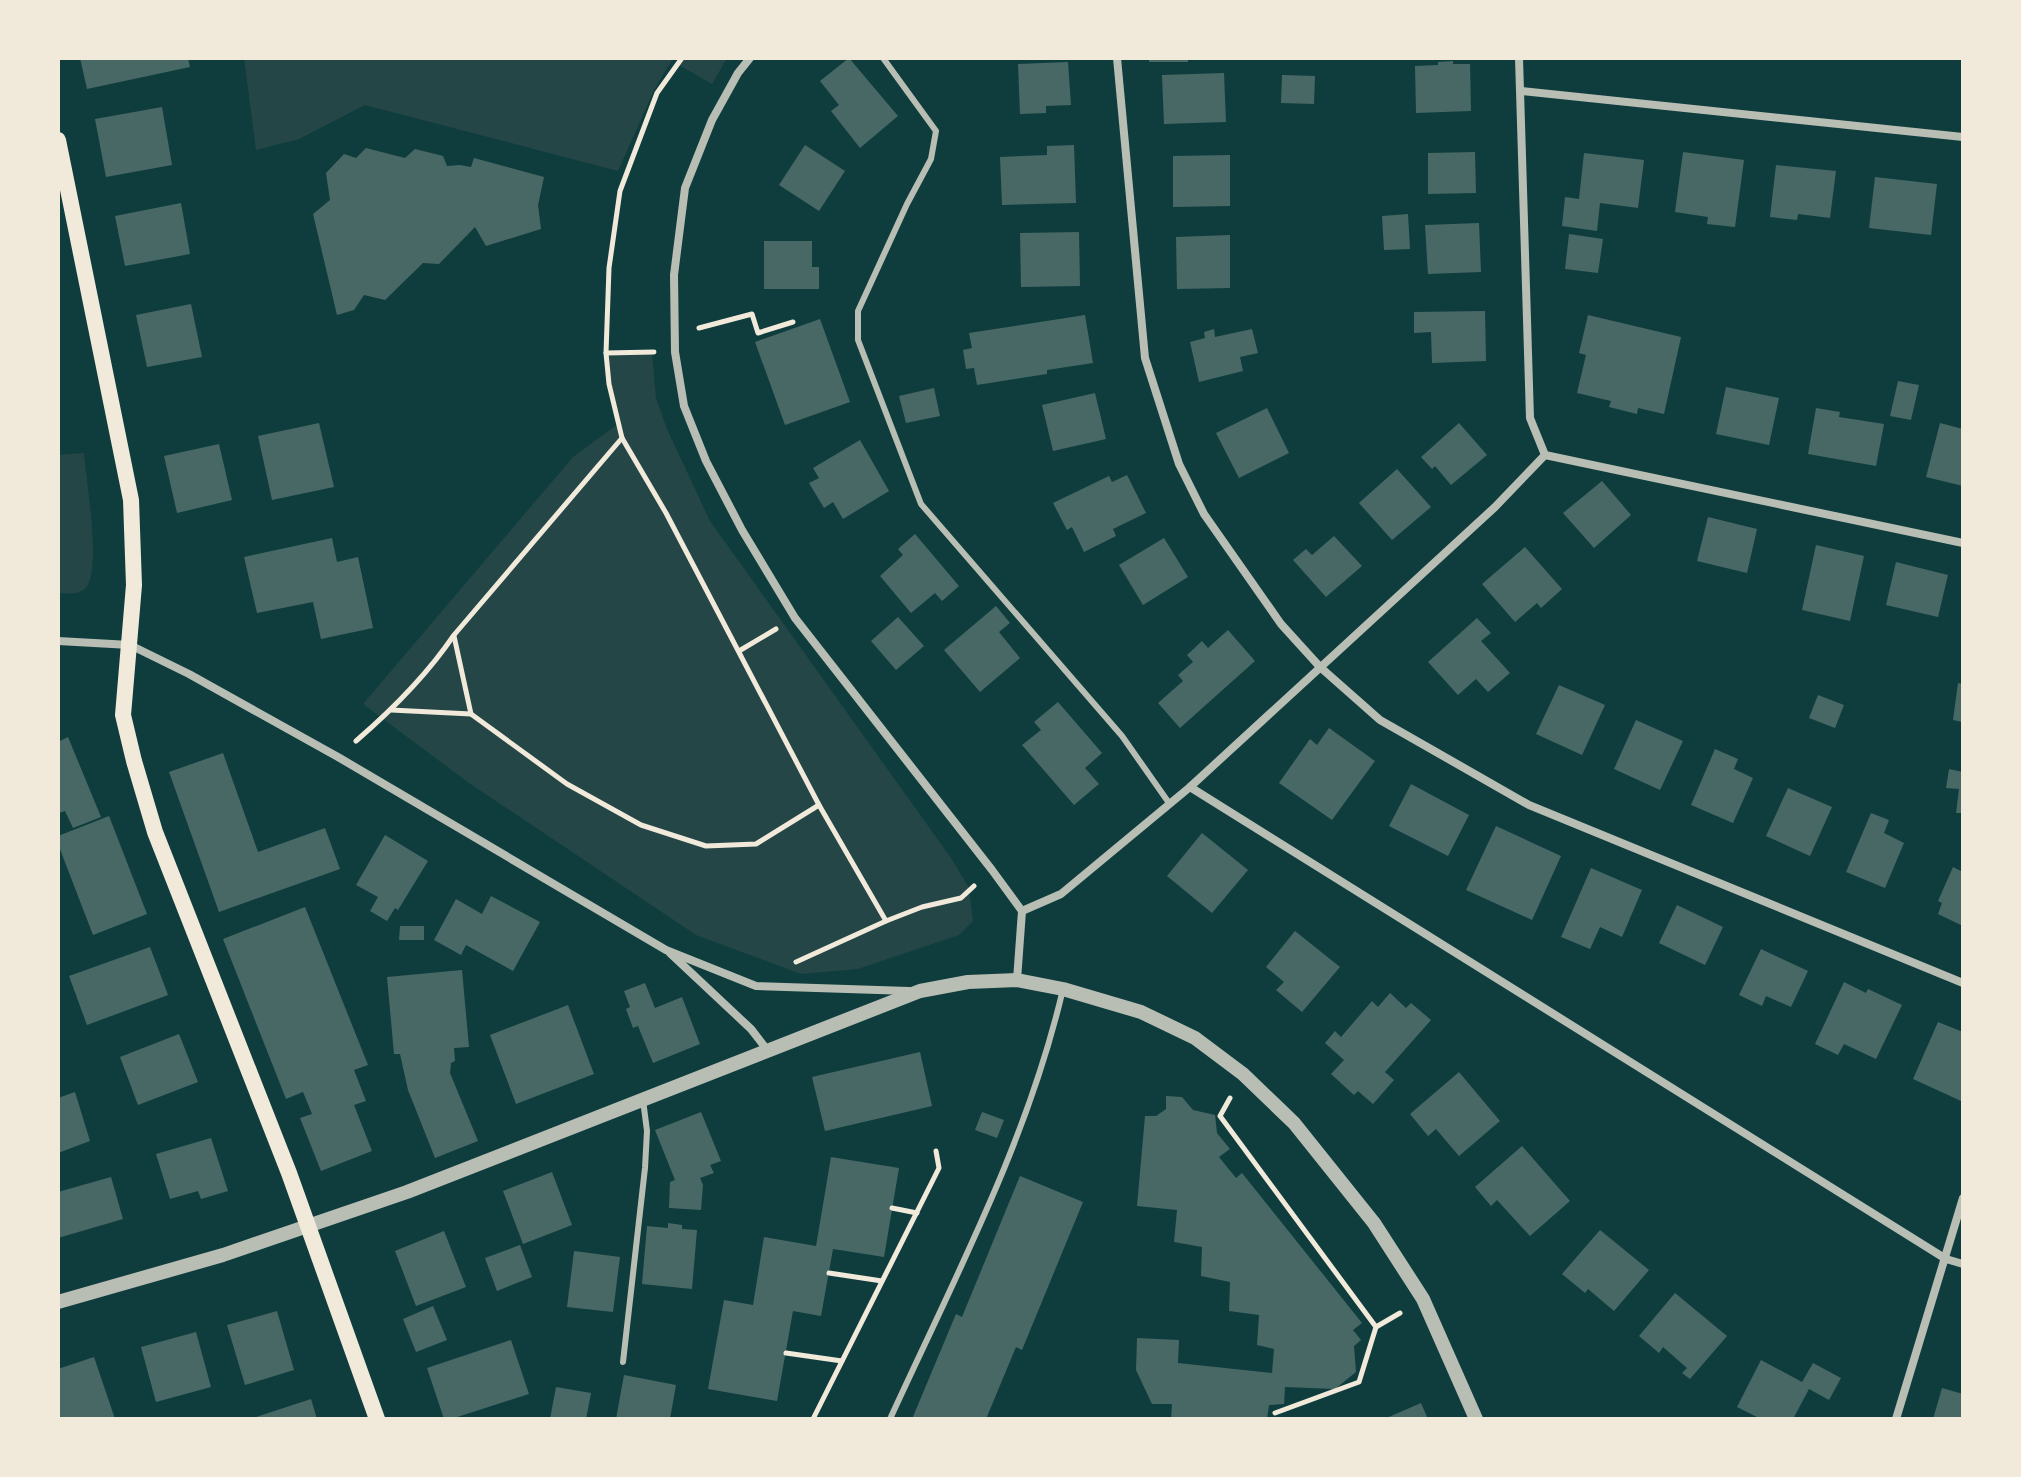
<svg xmlns="http://www.w3.org/2000/svg" width="2021" height="1477" font-family="'Open Sans',sans-serif">
<rect width="100%" height="100%" fill="#0f3d3e"/>
<g fill="#244646">
<path d="M244 58H673L654 90 618 171 365 105 299 139 256 150Z"/>
<path d="M682 58H727L712 84 677 64Z"/>
<path d="M652 352 656 398 667 429 710 521 951 858 969 888 973 921 959 935 858 969 801 974 696 935 469 783 363 704 573 457 618 424 606 353Z"/>
<path d="M84 453C86 479 101 567 87 586 80 596 69 593 58 593V455Z"/>
</g>
<g fill="#486865">
<path d="M80 58H188L190 67 87 89Z"/>
<path d="M849 58 898 116 860 148 831 111 839 105 820 81Z"/>
<rect x="1149" y="58" width="39" height="4"/>
<path d="M1453 61V64H1470L1471 111 1416 113 1415 66 1438 65V62Z"/>
<path d="M1068 62 1071 105 1046 106V113L1020 114 1018 64Z"/>
<path d="M1224 73 1226 122 1164 124 1162 75Z"/>
<path d="M1282 75 1315 76 1314 104 1281 103Z"/>
<path d="M162 107 172 165 106 177 95 119Z"/>
<path d="M805 145 845 171 819 211 779 185Z"/>
<path d="M1074 145 1076 203 1002 205 1000 157 1047 155V146Z"/>
<path d="M366 148 405 158 415 149 443 156 447 166 460 165 471 167 474 158 544 177 538 205 541 229 486 246 475 227 439 264 423 263 385 300 364 295 354 310 337 315 313 214 330 200 326 173 344 154 356 158Z"/>
<path d="M1475 152 1476 193 1428 194V153Z"/>
<path d="M1683 152 1744 160 1735 227 1707 224 1708 217 1675 212Z"/>
<path d="M1584 153 1644 160 1638 208 1600 203 1597 231 1562 226 1565 197 1579 199Z"/>
<path d="M1230 155V206L1173 207V156Z"/>
<path d="M1776 165 1836 171 1830 218 1798 214 1797 220 1770 217Z"/>
<path d="M1875 177 1937 184 1931 235 1869 228Z"/>
<path d="M181 203 190 254 125 266 115 216Z"/>
<path d="M1408 214 1410 249 1384 250 1382 216Z"/>
<path d="M1479 223 1481 272 1428 274 1425 225Z"/>
<path d="M1079 232 1080 286 1021 287 1020 233Z"/>
<path d="M1569 234 1603 239 1598 273 1565 269Z"/>
<path d="M1230 235V288L1177 289 1176 237Z"/>
<path d="M764 241H812V267H819V289H764Z"/>
<path d="M191 304 202 357 147 367 136 315Z"/>
<path d="M1485 311 1486 361 1432 363 1431 332 1414 333V312Z"/>
<path d="M1085 315 1093 363 1047 370V374L977 385 974 368 966 369 963 350 972 348 969 333Z"/>
<path d="M1588 315 1681 337 1664 414 1638 408 1637 414 1609 407 1611 401 1577 393 1586 355 1579 353Z"/>
<path d="M820 319 850 402 785 425 755 342Z"/>
<path d="M1214 329 1215 337 1252 329 1258 353 1240 357 1243 371 1199 382 1190 342 1205 338 1204 332Z"/>
<path d="M1898 381 1919 385 1911 420 1890 416Z"/>
<path d="M1726 387 1779 398 1769 445 1716 434Z"/>
<path d="M934 388 940 416 906 423 899 396Z"/>
<path d="M1095 393 1106 439 1053 451 1042 405Z"/>
<path d="M1267 408 1289 453 1239 478 1216 433Z"/>
<path d="M1816 408 1840 412 1839 417 1884 424 1876 466 1808 454Z"/>
<path d="M319 423 334 487 272 500 258 436Z"/>
<path d="M1459 423 1487 455 1451 485 1435 466 1432 469 1421 457Z"/>
<path d="M1940 423 1963 429V486L1926 477Z"/>
<path d="M860 440 889 491 843 519 833 502 824 508 809 483 819 478 813 468Z"/>
<path d="M219 444 232 500 177 513 164 456Z"/>
<path d="M1397 469 1431 507 1392 540 1359 503Z"/>
<path d="M1127 475 1146 513 1113 529 1116 536 1084 552 1072 527 1067 530 1053 503 1109 476 1112 482Z"/>
<path d="M1602 481 1631 515 1594 548 1563 513Z"/>
<path d="M1708 517 1757 529 1747 573 1697 561Z"/>
<path d="M915 534 959 586 942 601 935 593 911 613 880 576 903 555 898 549Z"/>
<path d="M1334 536 1362 566 1326 597 1293 560 1306 549 1312 555Z"/>
<path d="M332 538 337 562 358 557 373 628 321 639 313 602 257 613 244 557Z"/>
<path d="M1164 538 1188 577 1143 605 1119 565Z"/>
<path d="M1816 545 1864 556 1850 621 1802 610Z"/>
<path d="M1525 547 1562 589 1541 608 1537 603 1515 622 1482 584Z"/>
<path d="M1896 562 1948 575 1938 617 1886 605Z"/>
<path d="M996 606 1010 623 999 632 1020 658 980 692 944 650Z"/>
<path d="M898 617 924 646 896 670 871 641Z"/>
<path d="M1477 618 1491 633 1481 641 1510 673 1488 692 1476 679 1458 695 1428 662Z"/>
<path d="M1228 630 1255 661 1180 728 1158 703 1183 681 1178 675 1193 662 1187 655 1202 641 1208 648Z"/>
<path d="M1958 683 1963 684V722L1953 720Z"/>
<path d="M1559 685 1605 705 1582 755 1536 734Z"/>
<path d="M1818 695 1844 705 1835 728 1809 718Z"/>
<path d="M1058 702 1102 753 1085 768 1099 784 1074 805 1022 745 1041 730 1034 722Z"/>
<path d="M1636 720 1683 741 1660 790 1614 769Z"/>
<path d="M1329 728 1375 761 1332 820 1279 783 1310 739 1317 745Z"/>
<path d="M68 737 101 817 73 828 65 811 59 813 58 811V742Z"/>
<path d="M1715 749 1738 759 1734 769 1753 778 1733 823 1691 805Z"/>
<path d="M223 753 258 852 325 828 340 869 219 912 169 772Z"/>
<path d="M1949 769 1963 772V813H1956L1959 789 1946 788Z"/>
<path d="M1411 784 1469 815 1448 856 1389 826Z"/>
<path d="M1788 788 1832 807 1810 856 1766 836Z"/>
<path d="M1871 813 1889 820 1884 833 1904 843 1885 888 1846 872Z"/>
<path d="M109 816 147 914 93 935 58 844V836Z"/>
<path d="M1496 826 1561 856 1532 920 1466 890Z"/>
<path d="M1202 833 1248 870 1212 913 1167 876Z"/>
<path d="M385 835 428 861 398 910 395 908 387 921 370 911 378 897 356 885Z"/>
<path d="M1953 867 1963 872V926L1938 914 1942 903 1938 901Z"/>
<path d="M1591 868 1642 890 1622 937 1600 927 1590 949 1561 937Z"/>
<path d="M491 896 540 922 513 971 466 945 461 955 434 940 456 899 482 914Z"/>
<path d="M1677 905 1723 927 1705 965 1659 943Z"/>
<path d="M305 907 368 1065 354 1070 366 1101 354 1105 372 1151 321 1171 300 1118 312 1114 303 1092 286 1099 223 939Z"/>
<path d="M400 926H424V940H399Z"/>
<path d="M1295 931 1340 967 1302 1012 1276 990 1284 982 1266 967Z"/>
<path d="M150 947 168 995 87 1025 69 976Z"/>
<path d="M1761 949 1808 971 1791 1007 1766 996 1762 1006 1739 995Z"/>
<path d="M462 970 469 1047 454 1048 455 1061 451 1063 450 1073 478 1141 435 1158 408 1090 400 1054H394L387 977Z"/>
<path d="M1844 982 1866 993 1868 989 1902 1005 1876 1059 1844 1044 1838 1055 1815 1044Z"/>
<path d="M645 983 655 1008 682 997 700 1044 653 1063 638 1026 633 1028 626 1009 630 1007 624 991Z"/>
<path d="M1390 993 1406 1008 1411 1003 1431 1020 1385 1072 1394 1080 1373 1104 1358 1091 1354 1095 1331 1074 1344 1060 1325 1043 1335 1031 1341 1037 1372 1001 1378 1007Z"/>
<path d="M568 1005 594 1074 516 1104 490 1035Z"/>
<path d="M1938 1022 1963 1032 1961 1101 1913 1079Z"/>
<path d="M179 1034 198 1082 138 1105 120 1057Z"/>
<path d="M920 1052 932 1106 825 1131 812 1077Z"/>
<path d="M1459 1072 1500 1121 1459 1156 1436 1129 1428 1136 1410 1114Z"/>
<path d="M75 1092 90 1141 58 1153V1098Z"/>
<path d="M1166 1096 1182 1097 1193 1110 1215 1115 1217 1133 1230 1149 1219 1157 1236 1178 1242 1173 1362 1323 1353 1330 1361 1340 1354 1346 1356 1372 1335 1389 1285 1387 1284 1404 1269 1405 1267 1419H1171L1172 1404H1152L1136 1370 1137 1338 1179 1340 1178 1363 1272 1373 1274 1349 1257 1345 1259 1315 1229 1311 1230 1282 1201 1276 1202 1247 1174 1242 1177 1210 1137 1206 1145 1116H1156L1166 1109Z"/>
<path d="M701 1112 721 1161 710 1165 714 1173 700 1178 703 1185 701 1210 669 1208 670 1182 675 1180 655 1130Z"/>
<path d="M982 1112 1004 1120 997 1138 975 1130Z"/>
<path d="M211 1138 228 1191 201 1199 198 1191 170 1199 156 1154Z"/>
<path d="M1522 1146 1570 1201 1530 1236 1497 1200 1491 1206 1475 1187Z"/>
<path d="M831 1157 899 1168 884 1257 833 1249 821 1316 793 1311 777 1401 708 1389 724 1300 753 1305 764 1237 816 1246Z"/>
<path d="M552 1172 572 1225 523 1244 503 1191Z"/>
<path d="M1020 1176 1083 1202 1022 1350 1016 1347 986 1419H912L956 1314 962 1317Z"/>
<path d="M111 1177 123 1219 58 1238V1192Z"/>
<path d="M668 1223 682 1225V1229L697 1230 692 1289 642 1284 647 1226 668 1228Z"/>
<path d="M1600 1230 1649 1270 1614 1311 1588 1289 1585 1293 1562 1274Z"/>
<path d="M444 1231 466 1287 416 1306 395 1251Z"/>
<path d="M520 1245 532 1277 497 1291 485 1258Z"/>
<path d="M574 1251 620 1257 613 1312 567 1307Z"/>
<path d="M1675 1293 1727 1336 1690 1379 1682 1373 1687 1368 1663 1347 1659 1353 1639 1336Z"/>
<path d="M433 1306 447 1340 416 1352 403 1319Z"/>
<path d="M277 1311 294 1370 245 1385 227 1325Z"/>
<path d="M196 1332 211 1387 156 1402 141 1347Z"/>
<path d="M511 1340 529 1394 451 1419H444L427 1368Z"/>
<path d="M94 1357 115 1419H61L58 1410V1369Z"/>
<path d="M1761 1360 1802 1382 1813 1363 1841 1378 1829 1400 1809 1389 1793 1419H1761L1737 1407Z"/>
<path d="M624 1375 676 1385 670 1419H616Z"/>
<path d="M556 1387 591 1393 586 1419H550Z"/>
<path d="M1942 1388 1963 1394V1419H1933Z"/>
<path d="M311 1399 317 1419H256V1417Z"/>
<path d="M1421 1403 1428 1419H1384Z"/>
</g>
<g fill="none" stroke-linecap="round" stroke-linejoin="round">
<g stroke="#f1e9da" stroke-width="5">
<path d="M699 328 752 314 758 333 793 322"/>
<path d="M654 352 606 353 609 384 622 438 666 513 819 805 886 921 922 907 961 898 974 886"/>
<path d="M606 353 609 268 620 191 657 93 682 58"/>
<path d="M454 636 471 714"/>
<path d="M739 651 776 629"/>
<path d="M391 710 471 714 567 784 641 825 706 846 756 844 819 805"/>
<path d="M356 741C393 709 427 675 454 635L622 438"/>
<path d="M796 962 886 921"/>
<path d="M1230 1098 1220 1116 1376 1327"/>
<path d="M892 1208 917 1213"/>
<path d="M829 1273 882 1281"/>
<path d="M786 1353 842 1361"/>
<path d="M1275 1413 1359 1382 1376 1327 1400 1313"/>
<path d="M813 1419 939 1168 936 1151"/>
</g>
<g stroke="#b8beb3" stroke-width="6">
<path d="M883 58 936 131 931 159 907 204 858 311V340L921 504 1122 736 1169 803"/>
<path d="M623 1362 645 1168 647 1131 643 1100"/>
<path d="M890 1419C954 1279 1028 1140 1063 989"/>
</g>
<g stroke="#b8beb3" stroke-width="8">
<path d="M750 58 738 73 712 120 685 188 674 275 675 352 684 406 706 461 742 530 795 618 992 870 1022 911 1017 980"/>
<path d="M1117 58 1145 358 1179 464 1204 514 1281 624 1320 667 1380 720 1529 805 1963 983"/>
<path d="M1519 58 1530 418 1545 455"/>
<path d="M1522 91 1963 137"/>
<path d="M1545 455 1963 543"/>
<path d="M58 641 130 645 189 674 338 757 666 950 756 986 909 991"/>
<path d="M1190 787 1946 1259 1963 1264"/>
<path d="M1022 911 1061 894 1190 787 1495 507 1545 455"/>
<path d="M670 953 751 1029 768 1051"/>
<path d="M1896 1419 1963 1198"/>
</g>
<path stroke="#b8beb3" stroke-width="14" d="M58 1302 223 1255 407 1192 920 991 968 982 1017 980 1063 989 1141 1012 1195 1038 1243 1074 1294 1123 1374 1223 1423 1299 1476 1419"/>
<path stroke="#f1e9da" stroke-width="16" d="M58 140 131 500 134 585 123 715 134 761 155 832 289 1173 377 1419"/>
</g>
<rect width="2021" height="1477" fill="none" stroke="#f1e9da" stroke-width="120"/>
</svg>
